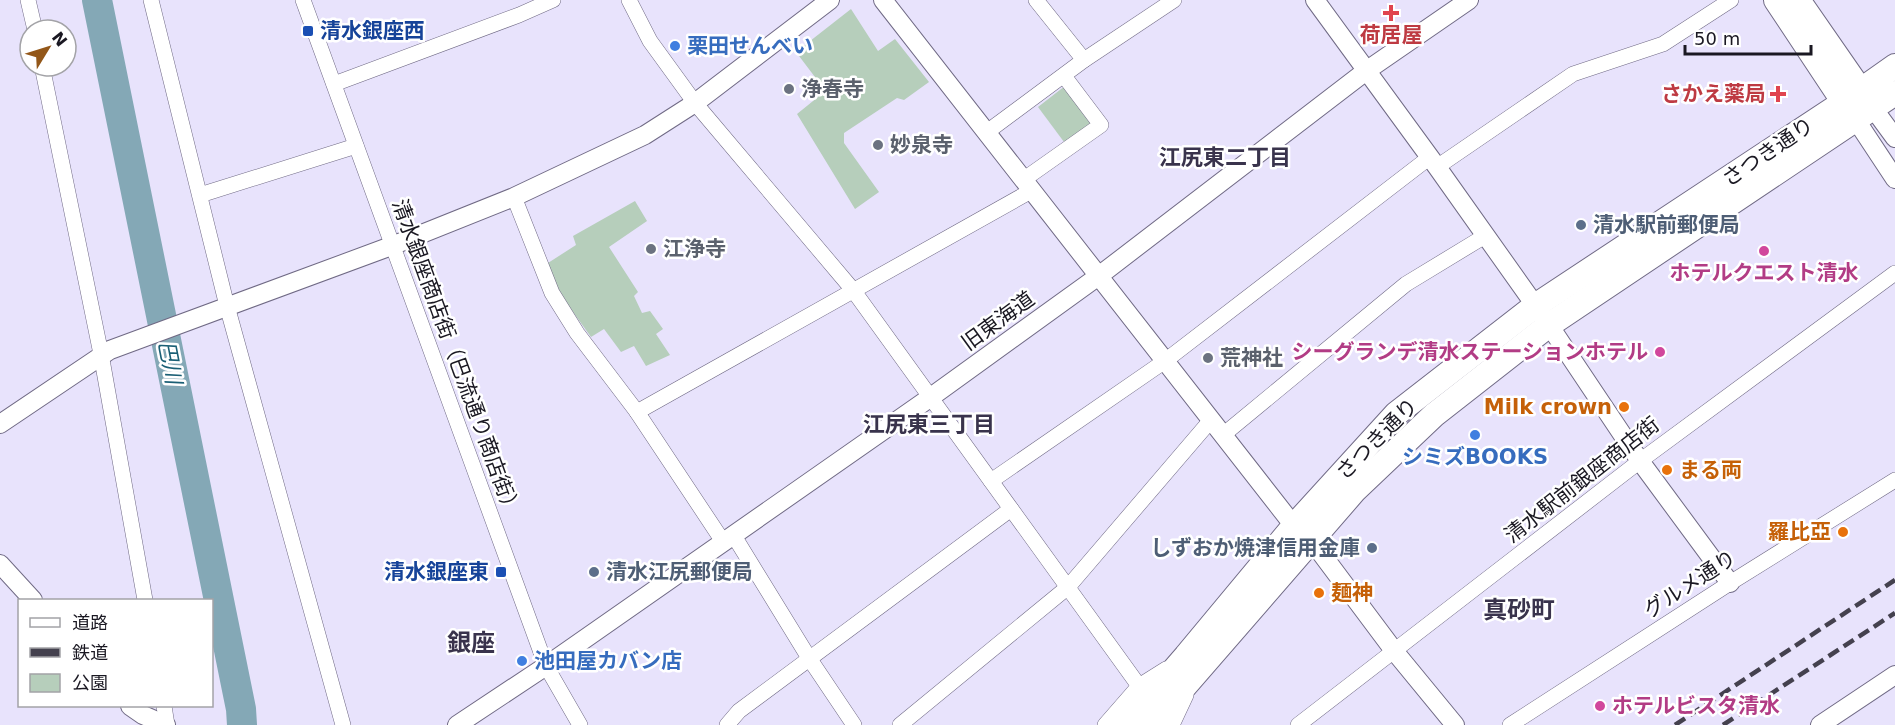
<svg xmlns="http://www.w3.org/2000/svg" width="1895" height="725" font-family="'DejaVu Sans','Noto Sans JP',sans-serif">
<rect width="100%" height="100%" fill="#e8e3fc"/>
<g fill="#b6cebb">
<path d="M851 9 878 51 895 39 929 82 904 100 897 98 844 133V143L879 192 855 209 797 114 818 97 814 91 821 85 796 52Z"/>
<path d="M1065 86 1095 125 1067 146 1038 107Z"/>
<path d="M635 201 647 221 609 247 638 292 634 296 642 313 650 311 663 329 656 334 670 355 646 366 634 346 621 352 604 329 591 337 560 294 548 263 576 245 573 236Z"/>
</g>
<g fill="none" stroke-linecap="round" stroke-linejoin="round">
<path stroke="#84a8b6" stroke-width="30" d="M97 0 241 709 242 725"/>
<defs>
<g id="minor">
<path d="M28 0 35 30"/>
<path d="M151 0 227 306 343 725"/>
<path d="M303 0 546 666 580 725"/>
<path d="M629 0 650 41 695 103 853 290 1139 686"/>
<path d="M1036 0 1084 60"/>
<path d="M42 66 101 354 145 600"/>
<path d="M334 84 519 15 553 0"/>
<path d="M987 132 1084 60 1174 0"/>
<path d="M1437 167 1573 74 1663 44 1731 0"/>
<path d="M1023 180 1101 125 1064 76"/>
<path d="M200 195 356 146"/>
<path d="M514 197 552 293 577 333 637 412 724 543"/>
<path d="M637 412 1031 191"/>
<path d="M1223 435 1406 284 1485 236"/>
<path d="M991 481 1165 361 1430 157"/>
<path d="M734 536 809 658 854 725"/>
<path d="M164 706 167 725"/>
<path d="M727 725 739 711 1011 509"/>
<path d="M900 725 1068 587 1211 420"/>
<path d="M1105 725 1139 686 1166 669"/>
<path d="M1172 725 1186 695"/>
<path d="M1298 725 1640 461 1895 273"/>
<path d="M1510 725 1730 583 1895 480"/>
</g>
<g id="tertiary">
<path d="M883 0 1294 526 1312 541 1395 652 1455 725"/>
<path d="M1315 0 1437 167 1549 325 1640 461 1730 583"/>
<path d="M1873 108 1895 138"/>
<path d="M1856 120 1895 179"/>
<path d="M0 424 110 350 394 245 514 197 645 135 695 103 830 0"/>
<path d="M0 564 33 600"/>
<path d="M130 706 143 715 166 725"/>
<path d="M457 725 546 666 931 397 1100 275 1366 71 1469 0"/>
<path d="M1820 725 1895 675"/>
</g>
<g id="trunk">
<path d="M1776 0 1853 116"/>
<path d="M1798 0 1868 101"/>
<path d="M1126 725 1186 656 1294 526 1396 414 1535 306 1844 102 1895 66"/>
<path d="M1151 725 1355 490 1434 415 1549 325 1895 93"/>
</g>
</defs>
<use href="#minor" stroke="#706a85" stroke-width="16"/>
<use href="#tertiary" stroke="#706a85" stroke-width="20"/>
<use href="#trunk" stroke="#706a85" stroke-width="26"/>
<use href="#minor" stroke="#fff" stroke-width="15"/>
<use href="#tertiary" stroke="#fff" stroke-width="18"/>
<use href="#trunk" stroke="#fff" stroke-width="24"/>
<g stroke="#44414e" stroke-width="4.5" stroke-dasharray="12 6" stroke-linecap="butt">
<path d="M1675 725 1895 580"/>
<path d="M1723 725 1895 613"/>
</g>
</g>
<g fill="#e0444e" stroke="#fff" stroke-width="2">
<path d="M1388 4h6v6h6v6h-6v6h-6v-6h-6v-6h6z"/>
<path d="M1775 85h6v6h6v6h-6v6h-6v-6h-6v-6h6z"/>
</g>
<g fill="#1a4fb4" stroke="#fff" stroke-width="2">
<rect x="302" y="25" width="12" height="12" rx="3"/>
<rect x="495" y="566" width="12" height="12" rx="3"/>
</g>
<g fill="#3f7fe0" stroke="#fff" stroke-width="2">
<circle cx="675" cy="46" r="6"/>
<circle cx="1475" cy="435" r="6"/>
<circle cx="522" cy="661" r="6"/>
</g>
<g fill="#6b7280" stroke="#fff" stroke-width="2">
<circle cx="789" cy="89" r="6"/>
<circle cx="878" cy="145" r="6"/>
<circle cx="651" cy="249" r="6"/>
<circle cx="1208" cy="358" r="6"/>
</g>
<g fill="#5c6f8a" stroke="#fff" stroke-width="2">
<circle cx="1581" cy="225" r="6"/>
<circle cx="1372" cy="548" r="6"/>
<circle cx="594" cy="572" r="6"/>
</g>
<g fill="#d1479c" stroke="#fff" stroke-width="2">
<circle cx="1764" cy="251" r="6"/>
<circle cx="1660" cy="352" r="6"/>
<circle cx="1600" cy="706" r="6"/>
</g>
<g fill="#e8710a" stroke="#fff" stroke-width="2">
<circle cx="1624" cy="407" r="6"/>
<circle cx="1667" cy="470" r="6"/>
<circle cx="1843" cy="532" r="6"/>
<circle cx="1319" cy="593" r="6"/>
</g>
<g text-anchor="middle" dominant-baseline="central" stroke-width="5" stroke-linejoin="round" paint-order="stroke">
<g font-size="21" font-weight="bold" fill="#164399" stroke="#fff" text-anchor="start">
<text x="320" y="31">清水銀座西</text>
<text x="489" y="572" text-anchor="end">清水銀座東</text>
</g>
<g font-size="21" font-weight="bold" fill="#be3a42" stroke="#fff">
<text x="1391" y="35">荷居屋</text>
<text x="1766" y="94" text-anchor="end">さかえ薬局</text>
</g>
<g font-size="21" font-weight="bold" fill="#366cbe" stroke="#fff" text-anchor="start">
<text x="687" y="46">栗田せんべい</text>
<text x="1475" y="457" text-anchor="middle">シミズBOOKS</text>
<text x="534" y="661">池田屋カバン店</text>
</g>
<g font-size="21" font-weight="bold" fill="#5b616d" stroke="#fff" text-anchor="start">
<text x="801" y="89">浄春寺</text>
<text x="890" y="145">妙泉寺</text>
<text x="663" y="249">江浄寺</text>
<text x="1220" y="358">荒神社</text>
</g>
<g font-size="21" fill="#1a1822" stroke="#fff">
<text transform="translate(1768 152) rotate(-34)">さつき通り</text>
<text transform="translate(998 321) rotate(-36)">旧東海道</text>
<text transform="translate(456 358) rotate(70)">清水銀座商店街（巴流通り商店街）</text>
<text transform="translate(1377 439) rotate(-45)">さつき通り</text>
<text transform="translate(1582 480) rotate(-38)">清水駅前銀座商店街</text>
<text transform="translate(1690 584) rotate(-33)">グルメ通り</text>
</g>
<g font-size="21" font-weight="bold" fill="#4e5e75" stroke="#fff" text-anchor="start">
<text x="1593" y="225">清水駅前郵便局</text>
<text x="1360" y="548" text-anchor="end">しずおか焼津信用金庫</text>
<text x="606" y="572">清水江尻郵便局</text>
</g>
<g font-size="21" font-weight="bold" fill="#b23c85" stroke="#fff">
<text x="1764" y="273">ホテルクエスト清水</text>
<text x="1648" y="352" text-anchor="end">シーグランデ清水ステーションホテル</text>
<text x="1612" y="706" text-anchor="start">ホテルビスタ清水</text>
</g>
<g font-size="21" font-weight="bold" fill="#c56008" stroke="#fff" text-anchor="end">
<text x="1612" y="407">Milk crown</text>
<text x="1679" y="470" text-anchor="start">まる両</text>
<text x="1831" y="532">羅比亞</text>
<text x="1331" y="593" text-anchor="start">麺神</text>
</g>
<g font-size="22" font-weight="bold" fill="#39334c" stroke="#fff">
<text x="1225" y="157">江尻東二丁目</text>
<text x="929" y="424">江尻東三丁目</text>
</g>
<g font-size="22" font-style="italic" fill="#1a5f75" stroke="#fff">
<text transform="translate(170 362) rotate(79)">巴川</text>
</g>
<g font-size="24" font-weight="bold" fill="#39334c" stroke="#fff">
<text x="1519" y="610">真砂町</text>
<text x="471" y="643">銀座</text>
</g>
</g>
<rect x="18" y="599" width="195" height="108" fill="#ffffff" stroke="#a3a3a7" stroke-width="1.5"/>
<rect x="30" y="618" width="30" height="9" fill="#ffffff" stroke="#a3a3a7" stroke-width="1.5"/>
<text x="72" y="629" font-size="18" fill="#1a1822">道路</text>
<rect x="30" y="648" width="30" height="9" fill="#44414e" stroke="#a3a3a7" stroke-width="1.5"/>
<text x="72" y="659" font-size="18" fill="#1a1822">鉄道</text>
<rect x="30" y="674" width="30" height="18" fill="#b6cebb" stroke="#a3a3a7" stroke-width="1.5"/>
<text x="72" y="689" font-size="18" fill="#1a1822">公園</text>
<g transform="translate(48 48) rotate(52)"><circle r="28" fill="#ffffff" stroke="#a3a3a7" stroke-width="1.5"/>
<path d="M0-4.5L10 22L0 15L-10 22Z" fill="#935719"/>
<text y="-9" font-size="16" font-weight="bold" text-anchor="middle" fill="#1a1822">N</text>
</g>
<path d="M1685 45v9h126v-9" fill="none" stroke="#1a1822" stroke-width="3"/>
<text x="1694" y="45" font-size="18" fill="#1a1822" stroke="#ffffff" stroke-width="4.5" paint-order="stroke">50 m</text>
</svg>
